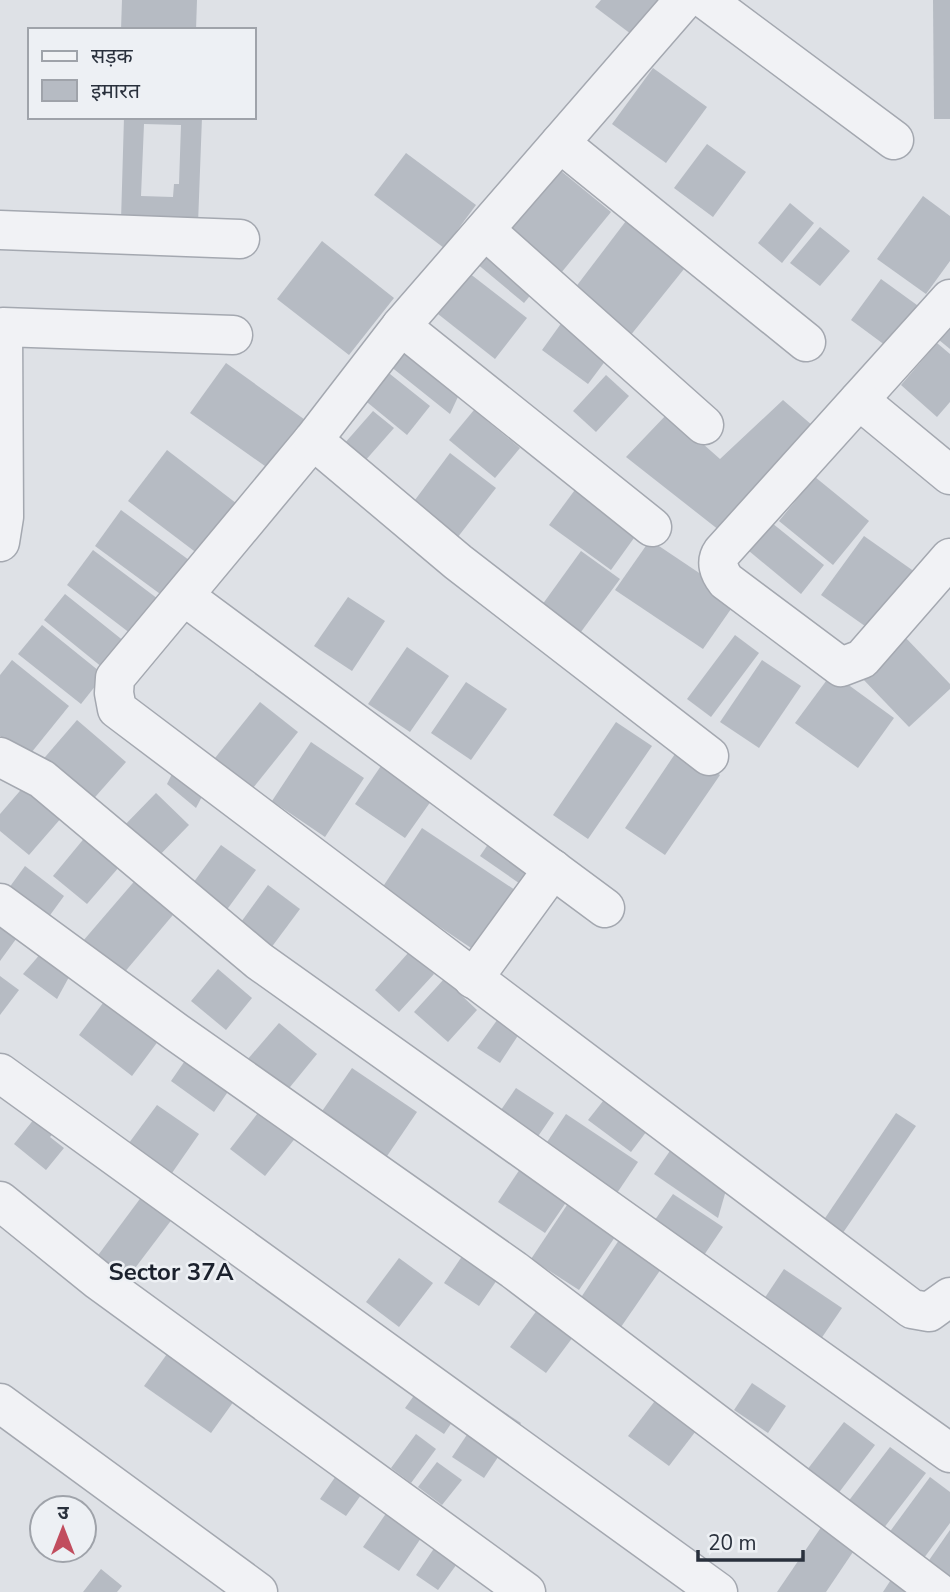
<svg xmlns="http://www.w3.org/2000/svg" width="950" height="1592" font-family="'Nunito Sans','Noto Sans Devanagari',sans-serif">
<rect width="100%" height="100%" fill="#dee1e6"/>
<g fill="#b6bbc3" fill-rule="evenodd">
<path d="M122 0H197L196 30H121Z"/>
<path d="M601 0H675L643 43 595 7Z"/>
<path d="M933 0H950V119H934Z"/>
<path d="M653 68 707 107 666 163 612 124Z"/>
<path d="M124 117H202L198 224 121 221ZM144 124 181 125 179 184H174L173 197 141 196Z"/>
<path d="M707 144 746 172 713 217 674 188Z"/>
<path d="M406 153 476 205 444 248 374 195Z"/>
<path d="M561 171 611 212 561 273 510 230Z"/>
<path d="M923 196 950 216V261L926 294 877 259Z"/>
<path d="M790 203 814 223 782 263 758 243Z"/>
<path d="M629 217 688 264 630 336 572 292Z"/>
<path d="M820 227 850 251 820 286 790 263Z"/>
<path d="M322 241 394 298 349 355 277 299Z"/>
<path d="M492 249 538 286 524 303 476 263Z"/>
<path d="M469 273 527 318 495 359 438 314Z"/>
<path d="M881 279 928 313 897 354 851 320Z"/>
<path d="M565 318 612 352 588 384 542 350Z"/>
<path d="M950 327V349L939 340Z"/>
<path d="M937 343 950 354V402L937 417 901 385Z"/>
<path d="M410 350 463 386 450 414 390 366Z"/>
<path d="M226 363 308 422 272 471 190 413Z"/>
<path d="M385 370 430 406 407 435 362 398Z"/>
<path d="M606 375 629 396 596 432 573 411Z"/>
<path d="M783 400 820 432 724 534 626 457 668 413 720 459Z"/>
<path d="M474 410 520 448 495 478 449 440Z"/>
<path d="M373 411 394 428 364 462 344 444Z"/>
<path d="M167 450 245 510 206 560 128 501Z"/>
<path d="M450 453 496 488 454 542 409 508Z"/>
<path d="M815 477 869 521 833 565 779 521Z"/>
<path d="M580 483 639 531 611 570 549 525Z"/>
<path d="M121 510 193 563 167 599 95 546Z"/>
<path d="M772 523 824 565 801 594 749 551Z"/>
<path d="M864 536 915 572 872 631 821 595Z"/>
<path d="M650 540 738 599 703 649 615 590Z"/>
<path d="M93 550 166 605 139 640 67 585Z"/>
<path d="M581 551 620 579 575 640 537 612Z"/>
<path d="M65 594 130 646 108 672 44 620Z"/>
<path d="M348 597 385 621 352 671 314 646Z"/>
<path d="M42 625 104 675 81 704 18 654Z"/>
<path d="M735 635 759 653 711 717 687 699Z"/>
<path d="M904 636 950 684V689L909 727 861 677Z"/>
<path d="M407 647 449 676 410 732 368 704Z"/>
<path d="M12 660 69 706 27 758 0 736V675Z"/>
<path d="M762 660 801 686 759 748 720 722Z"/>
<path d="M832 673 894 718 858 768 795 723Z"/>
<path d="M466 682 507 709 471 760 431 733Z"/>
<path d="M260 702 298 732 253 788 215 758Z"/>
<path d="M77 720 126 762 89 804 40 763Z"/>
<path d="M616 722 652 746 588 839 553 815Z"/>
<path d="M311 742 364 778 325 837 272 801Z"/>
<path d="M679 748 720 775 665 855 625 828Z"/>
<path d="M385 760 436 794 405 838 355 804Z"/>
<path d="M176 766 206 789 196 808 167 784Z"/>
<path d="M32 777 69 809 29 855 0 831V814Z"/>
<path d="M156 793 189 825 153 862 120 830Z"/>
<path d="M422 828 518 892 477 952 382 888Z"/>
<path d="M91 830 126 859 87 904 53 876Z"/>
<path d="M493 837 540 867 526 888 480 856Z"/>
<path d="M221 845 256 870 220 919 185 894Z"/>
<path d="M25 866 64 896 45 922 6 892Z"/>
<path d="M138 877 178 909 123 974 83 941Z"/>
<path d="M268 885 300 909 268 952 236 929Z"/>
<path d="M0 921 19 935 0 961Z"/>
<path d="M48 945 75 966 57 999 23 974Z"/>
<path d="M409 952 434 974 399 1012 375 990Z"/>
<path d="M218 969 252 998 226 1030 191 1001Z"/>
<path d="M0 976 19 990 0 1015Z"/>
<path d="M444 979 477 1010 448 1042 414 1012Z"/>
<path d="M109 995 162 1036 132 1076 79 1035Z"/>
<path d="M500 1016 521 1031 500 1063 477 1048Z"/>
<path d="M279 1023 317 1054 286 1092 247 1060Z"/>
<path d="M193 1049 236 1080 214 1112 171 1081Z"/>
<path d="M352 1068 417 1112 383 1162 318 1117Z"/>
<path d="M516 1088 554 1113 528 1151 490 1126Z"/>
<path d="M611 1091 653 1123 631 1152 588 1120Z"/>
<path d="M51 1098 70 1114 50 1137 64 1148 46 1170 14 1144Z"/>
<path d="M157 1105 199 1134 172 1173 129 1143Z"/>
<path d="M261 1109 297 1136 265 1176 230 1149Z"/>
<path d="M896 1113 916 1126 836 1243 817 1230Z"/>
<path d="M566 1114 638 1162 613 1199 541 1151Z"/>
<path d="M674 1145 729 1180 718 1218 654 1174Z"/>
<path d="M520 1169 567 1201 545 1233 498 1202Z"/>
<path d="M148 1188 179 1210 123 1284 93 1262Z"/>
<path d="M673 1194 723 1227 700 1261 650 1227Z"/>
<path d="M567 1205 615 1237 579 1290 531 1259Z"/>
<path d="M619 1240 661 1269 621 1327 580 1299Z"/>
<path d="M471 1243 506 1267 479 1306 444 1283Z"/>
<path d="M399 1258 433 1283 399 1327 366 1302Z"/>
<path d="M784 1269 842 1308 810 1355 752 1317Z"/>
<path d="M543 1302 579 1329 546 1373 510 1347Z"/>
<path d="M185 1329 252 1376 211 1433 144 1386Z"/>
<path d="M429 1375 467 1400 444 1434 405 1408Z"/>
<path d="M752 1383 786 1406 768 1433 734 1410Z"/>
<path d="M661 1393 702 1423 669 1466 628 1436Z"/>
<path d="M489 1402 521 1423 484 1478 452 1457Z"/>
<path d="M844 1422 875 1445 831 1503 800 1479Z"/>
<path d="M416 1434 436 1449 411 1483 391 1468Z"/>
<path d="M890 1447 926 1473 880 1533 844 1507Z"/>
<path d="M349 1457 376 1474 346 1516 320 1499Z"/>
<path d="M437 1462 462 1480 442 1505 418 1487Z"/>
<path d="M930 1477 950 1492V1523L921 1562 886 1537Z"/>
<path d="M400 1493 435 1517 399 1571 363 1547Z"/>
<path d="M824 1523 857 1546 826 1592H777Z"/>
<path d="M950 1530V1584L925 1566Z"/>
<path d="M439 1541 462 1557 438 1590 416 1575Z"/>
<path d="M101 1569 122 1586 117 1592H83Z"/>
<path d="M896 1572 926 1592H883Z"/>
</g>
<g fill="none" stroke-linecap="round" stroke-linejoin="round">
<defs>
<g id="minor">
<path d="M684 0 401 326 313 440 115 678 114 693 117 709 912 1309 929 1312 950 1297"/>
<path d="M706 0 894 140"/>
<path d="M560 143 806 342"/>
<path d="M0 230 240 239"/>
<path d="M485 230 704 425"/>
<path d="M950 299 722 552C715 562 719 572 726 581L841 667 862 659 950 558"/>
<path d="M401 326 652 527"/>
<path d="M859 400 950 475"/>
<path d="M313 440 458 562 709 756"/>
<path d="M0 542 4 517 3 327 233 335"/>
<path d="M184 596 605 908"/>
<path d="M0 757 42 779 259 961 950 1453"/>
<path d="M0 903 176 1032 514 1270 938 1592"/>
<path d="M473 979 553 869"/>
<path d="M0 1073 718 1592"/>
<path d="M0 1201 99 1281 526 1592"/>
<path d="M0 1403 258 1592"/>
</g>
</defs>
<use href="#minor" stroke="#a4a8b0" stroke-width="41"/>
<use href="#minor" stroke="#f1f2f5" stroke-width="38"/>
</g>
<g text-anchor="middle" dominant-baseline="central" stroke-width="5" stroke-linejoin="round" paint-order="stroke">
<g font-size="24" font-weight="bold" fill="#1b212d" stroke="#edf0f4">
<text x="171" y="1272">Sector 37A</text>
</g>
</g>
<rect x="28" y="28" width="228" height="91" fill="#edf0f4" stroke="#9fa3aa" stroke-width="2"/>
<rect x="42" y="51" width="35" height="10" fill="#f1f2f5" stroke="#9fa3aa" stroke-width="2"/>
<text x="91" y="63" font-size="21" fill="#29303c">सड़क</text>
<rect x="42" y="80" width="35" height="21" fill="#b6bbc3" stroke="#9fa3aa" stroke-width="2"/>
<text x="91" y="98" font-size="21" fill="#29303c">इमारत</text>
<g transform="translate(63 1529)"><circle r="33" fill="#edf0f4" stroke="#9fa3aa" stroke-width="2"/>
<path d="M0-5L12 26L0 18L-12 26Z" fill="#c14d5e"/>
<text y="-10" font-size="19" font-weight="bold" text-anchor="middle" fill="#29303c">उ</text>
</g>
<path d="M698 1550v10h105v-10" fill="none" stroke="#29303c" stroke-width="3.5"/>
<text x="708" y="1550" font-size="21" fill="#29303c" stroke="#edf0f4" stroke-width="5" paint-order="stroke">20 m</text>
</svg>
